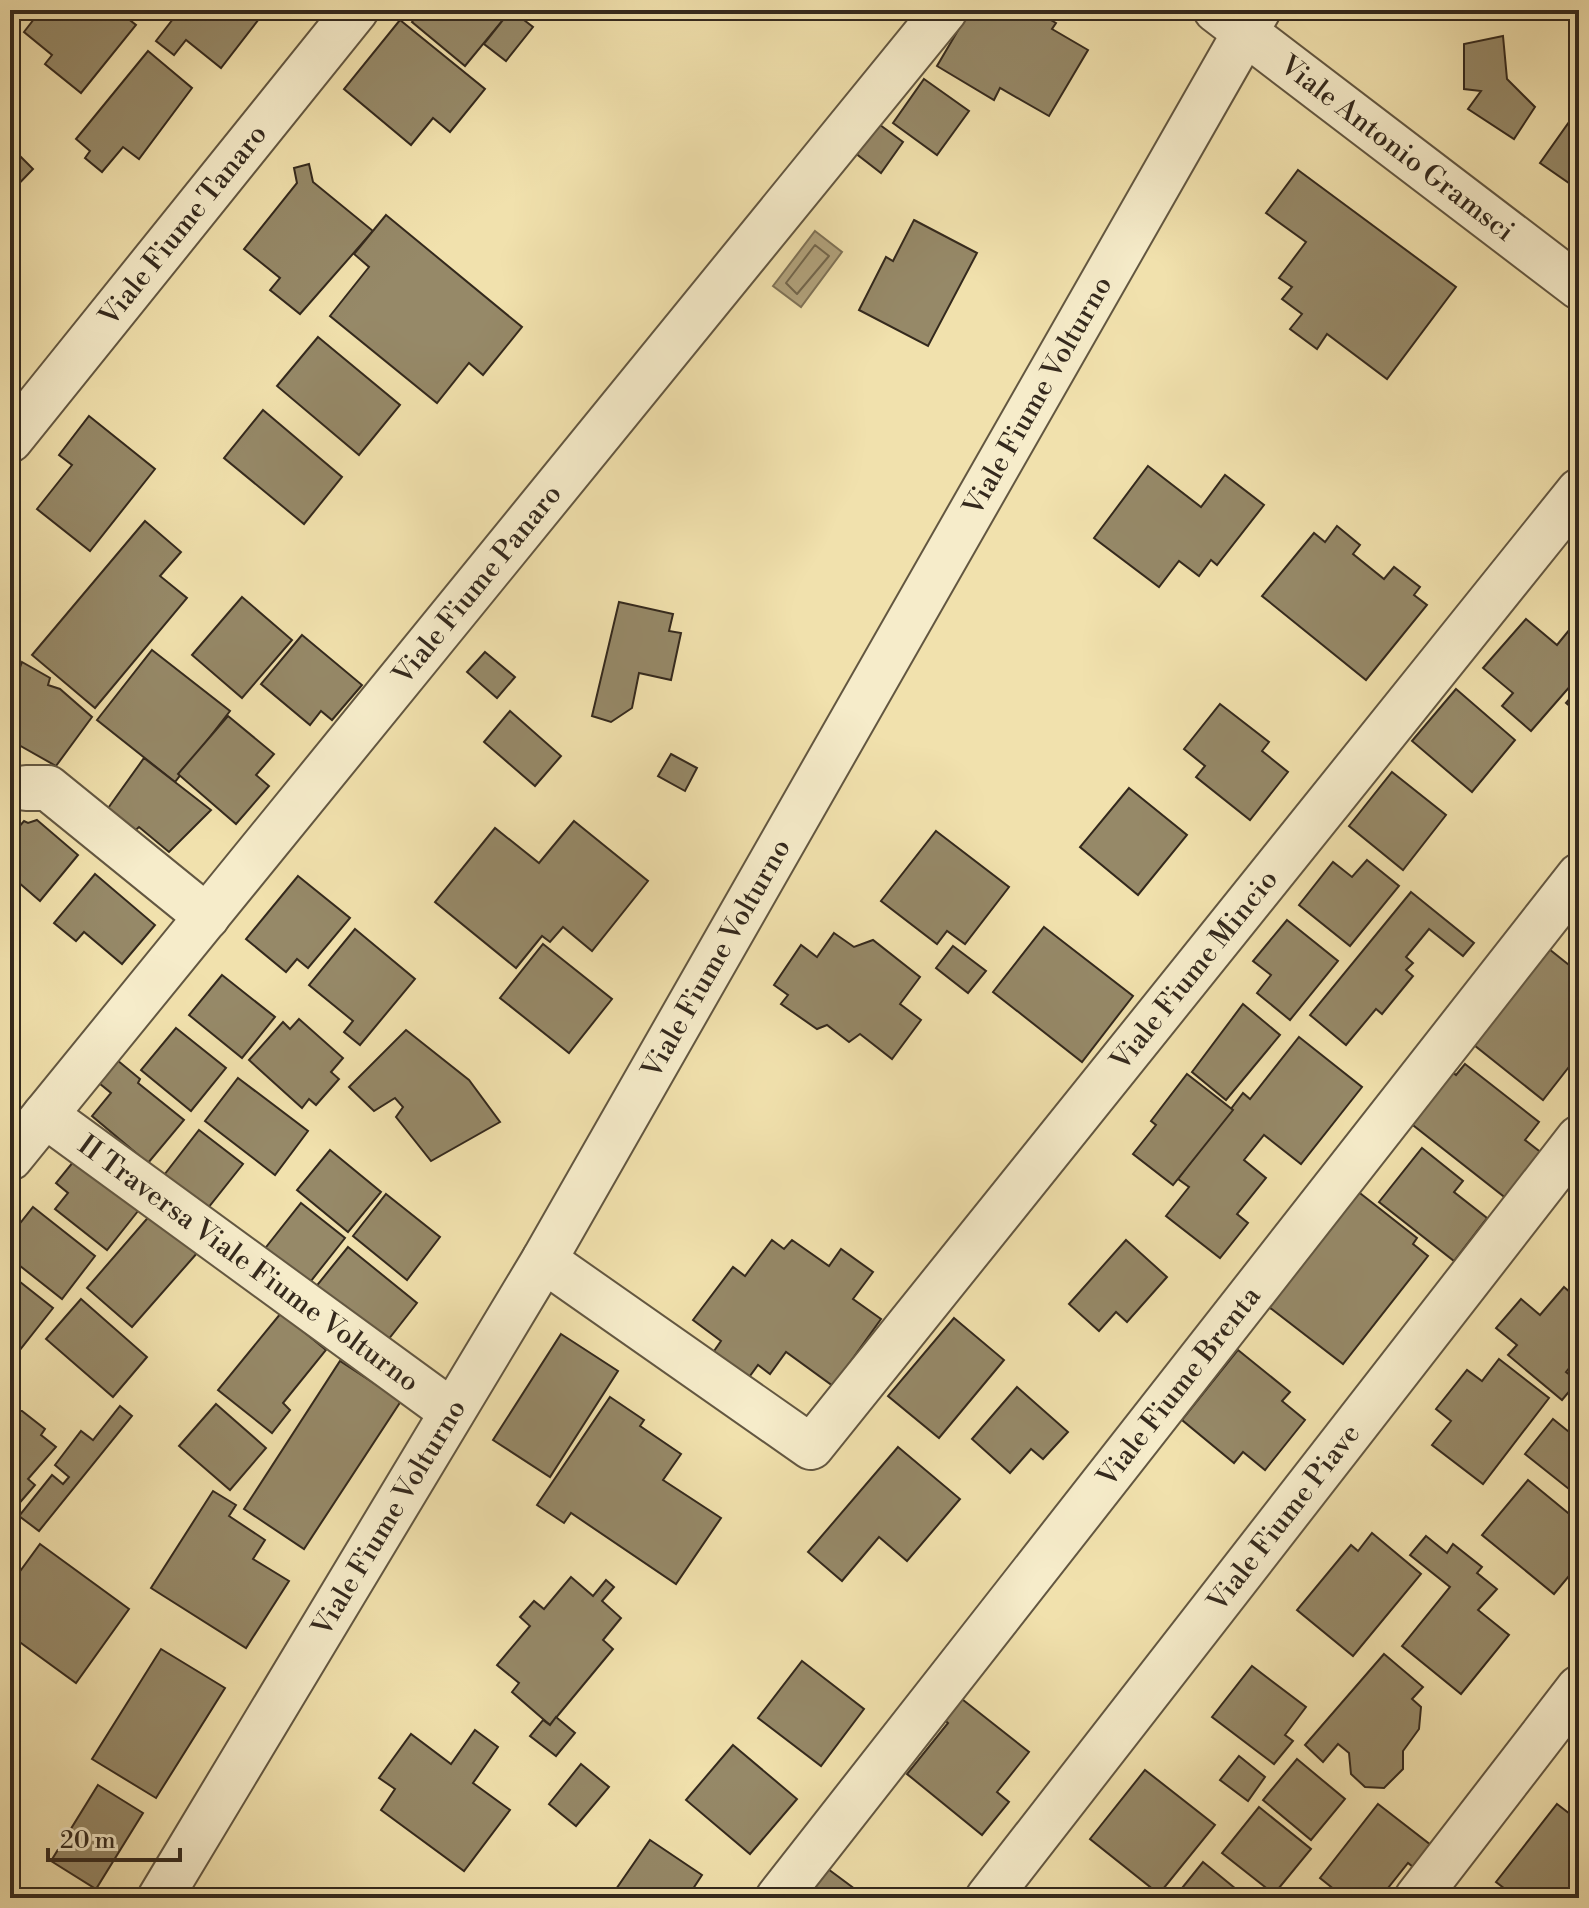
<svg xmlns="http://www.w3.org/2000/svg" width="1589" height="1908" font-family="'Libre Bodoni',serif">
<rect width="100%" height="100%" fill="#f1e1ad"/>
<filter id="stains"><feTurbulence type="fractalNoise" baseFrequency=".0025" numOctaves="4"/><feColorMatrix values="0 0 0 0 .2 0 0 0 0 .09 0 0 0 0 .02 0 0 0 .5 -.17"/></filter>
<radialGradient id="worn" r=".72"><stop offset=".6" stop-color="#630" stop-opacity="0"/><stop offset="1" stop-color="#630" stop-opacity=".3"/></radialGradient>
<path fill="#b1a27c" stroke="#7f7256" stroke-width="2" d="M815 231 842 252 801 307 773 286Z"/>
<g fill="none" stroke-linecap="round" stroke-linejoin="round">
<path stroke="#72664c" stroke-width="2" d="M815 245 829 256 797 294 786 283Z"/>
</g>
<g fill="#968968" stroke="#34291d" stroke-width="2">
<path d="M41 10H117L136 25 81 93 45 64 52 55 24 32Z"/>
<path d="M180 10H266L221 68 186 40 174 55 156 41Z"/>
<path d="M421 10H511L465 66 412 22Z"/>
<path d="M511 10 533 27 506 61 484 44Z"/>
<path d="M970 10H1033L1056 23 1052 29 1088 50 1049 116 1000 88 994 100 937 66Z"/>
<path d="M400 20 485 89 450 132 433 118 411 145 344 89Z"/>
<path d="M1503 36 1507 79 1535 107 1514 139 1468 109 1481 91 1464 89V44Z"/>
<path d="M148 51 192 88 139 159 123 147 102 172 85 158 90 151 76 139Z"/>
<path d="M924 79 969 111 937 155 893 123Z"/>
<path d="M1579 108V190L1540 163Z"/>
<path d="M872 119 903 142 881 173 850 149Z"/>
<path d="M10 146 33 169 10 193Z"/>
<path d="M309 164 313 182 373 231 300 314 270 290 280 278 244 249 297 183 294 168Z"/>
<path d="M1298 170 1456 287 1387 379 1327 334 1317 349 1290 329 1302 314 1282 299 1292 287 1279 278 1306 242 1266 213Z"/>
<path d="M386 215 522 327 483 375 469 363 437 403 330 316 369 267 354 254Z"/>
<path d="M914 220 977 253 928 346 859 310 886 257 893 261Z"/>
<path d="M318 337 400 405 359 455 277 386Z"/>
<path d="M263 410 342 477 304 524 224 458Z"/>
<path d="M89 416 155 469 90 551 37 509 72 465 59 455Z"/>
<path d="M1148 466 1201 507 1225 475 1264 505 1217 565 1211 560 1199 576 1179 561 1159 587 1094 538Z"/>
<path d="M145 521 181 552 160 576 187 598 95 708 32 655Z"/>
<path d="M1337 526 1360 545 1353 554 1384 579 1394 567 1420 587 1414 595 1427 605 1366 680 1262 596 1314 533 1325 542Z"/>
<path d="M242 597 292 640 242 698 192 655Z"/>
<path d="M619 602 673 614 669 631 681 633 671 680 639 673 632 708 611 722 592 716Z"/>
<path d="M1526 619 1557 645 1570 629 1579 637V676L1531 731 1502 706 1513 693 1483 668Z"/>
<path d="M302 635 362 685 332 720 321 711 310 725 261 684Z"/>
<path d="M152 650 230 711 175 782 97 720Z"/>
<path d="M485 652 515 677 497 698 467 672Z"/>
<path d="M22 662 50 678 48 685 60 689 92 717 56 766 10 740V695Z"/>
<path d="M1579 688V714L1566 703Z"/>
<path d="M1456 689 1515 740 1472 792 1412 741Z"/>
<path d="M1220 704 1269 742 1262 751 1288 772 1250 820 1196 777 1205 766 1184 749Z"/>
<path d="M510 711 561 756 535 786 484 742Z"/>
<path d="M228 716 274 754 256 775 269 786 236 824 178 774Z"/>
<path d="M671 754 697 768 685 791 658 776Z"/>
<path d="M144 758 211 810 169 852 139 827 127 838 101 818Z"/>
<path d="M1392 772 1446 815 1403 870 1349 826Z"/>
<path d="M1129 788 1187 835 1138 895 1080 847Z"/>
<path d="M37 820 78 855 40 901 10 875V837L24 821 28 823Z"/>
<path d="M574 821 648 881 592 951 563 927 550 942 542 936 516 968 435 902 495 828 539 863Z"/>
<path d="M936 831 1009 887 965 944 947 931 937 944 881 901Z"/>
<path d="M1367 860 1399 886 1350 946 1299 905 1333 862 1352 877Z"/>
<path d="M95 874 155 925 122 964 84 932 76 941 54 923Z"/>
<path d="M298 876 350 918 308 968 297 959 286 972 246 939Z"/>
<path d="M1411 892 1474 943 1463 956 1429 929 1406 957 1413 963 1406 970 1413 976 1382 1014 1376 1009 1346 1045 1310 1015Z"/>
<path d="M1287 920 1338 961 1290 1020 1257 993 1271 975 1253 961Z"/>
<path d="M1044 927 1133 996 1082 1062 993 992Z"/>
<path d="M355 929 415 979 360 1045 344 1032 353 1021 309 985Z"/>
<path d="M834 933 854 947 873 940 920 977 900 1004 921 1020 892 1059 860 1034 849 1042 827 1025 817 1029 781 1004 788 995 774 985 801 945 817 957Z"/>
<path d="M543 944 612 999 569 1053 500 998Z"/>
<path d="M953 946 986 971 968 993 936 968Z"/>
<path d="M1549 949 1579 973V1054L1543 1100 1474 1045Z"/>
<path d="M222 975 275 1017 242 1058 189 1015Z"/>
<path d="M1243 1004 1280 1035 1226 1100 1192 1072Z"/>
<path d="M299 1019 343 1058 331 1072 339 1079 316 1105 309 1099 302 1108 249 1060 283 1022 290 1029Z"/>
<path d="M176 1028 226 1068 191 1111 141 1070Z"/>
<path d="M406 1030 469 1080 500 1122 431 1161 396 1117 403 1107 395 1098 374 1111 349 1087Z"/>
<path d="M1299 1037 1362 1087 1301 1164 1264 1135 1244 1160 1266 1178 1237 1214 1248 1223 1220 1258 1166 1216 1189 1187 1178 1179 1243 1093 1250 1099Z"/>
<path d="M117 1060 140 1079 138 1083 184 1120 148 1163 92 1116 111 1093 99 1083Z"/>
<path d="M1465 1064 1539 1122 1525 1140 1543 1154 1507 1199 1409 1122 1450 1070 1456 1075Z"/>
<path d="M1187 1074 1233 1110 1173 1185 1133 1154 1156 1125 1151 1121Z"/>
<path d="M238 1078 308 1131 275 1175 205 1121Z"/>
<path d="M199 1130 243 1164 204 1213 161 1179Z"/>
<path d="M1422 1148 1463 1181 1454 1192 1487 1218 1454 1261 1379 1202Z"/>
<path d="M330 1150 381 1192 348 1232 297 1190Z"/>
<path d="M78 1156 142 1206 107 1250 55 1209 68 1193 56 1183Z"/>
<path d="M1356 1190 1417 1238 1413 1244 1428 1256 1343 1364 1265 1304Z"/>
<path d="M386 1194 440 1237 407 1280 353 1236Z"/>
<path d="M301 1203 345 1238 307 1286 263 1251Z"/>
<path d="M33 1207 95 1256 62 1299 10 1258V1236Z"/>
<path d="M152 1213 198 1252 132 1327 87 1288Z"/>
<path d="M772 1240 784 1249 792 1240 829 1266 841 1249 873 1272 853 1299 881 1319 833 1386 786 1352 770 1374 758 1365 747 1380 712 1354 721 1341 693 1320 733 1267 745 1276Z"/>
<path d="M1126 1240 1167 1277 1127 1322 1116 1312 1099 1331 1069 1304Z"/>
<path d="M348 1247 417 1303 384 1345 314 1289Z"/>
<path d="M10 1274 53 1308 19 1351 10 1344Z"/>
<path d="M1564 1287 1579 1300V1356L1566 1372 1578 1381 1562 1400 1508 1355 1517 1345 1496 1328 1521 1299 1540 1315Z"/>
<path d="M81 1299 147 1357 113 1397 46 1339Z"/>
<path d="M281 1313 326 1350 283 1403 290 1410 272 1433 218 1390Z"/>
<path d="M954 1318 1004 1360 939 1438 888 1396Z"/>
<path d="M561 1334 618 1371 550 1477 493 1440Z"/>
<path d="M1238 1350 1290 1392 1282 1401 1305 1420 1265 1470 1243 1452 1234 1463 1182 1420Z"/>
<path d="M1499 1359 1549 1398 1483 1484 1432 1445 1451 1421 1436 1409 1467 1370 1482 1381Z"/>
<path d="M340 1361 401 1401 304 1549 244 1509Z"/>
<path d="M1017 1387 1068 1432 1043 1459 1031 1449 1010 1473 972 1439Z"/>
<path d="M610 1397 644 1420 640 1426 681 1454 663 1480 721 1518 676 1584 571 1513 564 1523 537 1505Z"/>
<path d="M216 1404 266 1448 230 1490 179 1446Z"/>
<path d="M120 1406 132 1416 39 1531 19 1516 52 1475 63 1484 69 1477 55 1465 81 1431 93 1440Z"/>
<path d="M10 1411H22L45 1429 41 1435 56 1447 28 1479 35 1485 10 1514Z"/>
<path d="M1553 1419 1579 1440V1497L1525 1454Z"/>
<path d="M898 1447 960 1499 907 1561 879 1537 842 1581 808 1552Z"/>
<path d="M1528 1480 1579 1522V1564L1554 1594 1482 1535Z"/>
<path d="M213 1491 236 1505 229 1516 265 1540 253 1559 289 1581 246 1648 151 1588Z"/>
<path d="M1372 1533 1421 1574 1353 1656 1297 1610 1351 1545 1358 1551Z"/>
<path d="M1426 1536 1447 1553 1453 1544 1482 1567 1477 1573 1497 1589 1478 1610 1509 1635 1461 1694 1402 1646 1450 1587 1410 1555Z"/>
<path d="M40 1544 129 1609 76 1683 10 1635V1585Z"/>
<path d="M571 1577 593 1596 606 1580 614 1587 602 1601 621 1618 603 1640 613 1649 550 1725 512 1692 519 1683 497 1665 530 1626 520 1617 534 1601 544 1609Z"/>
<path d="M161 1649 225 1688 156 1798 92 1759Z"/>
<path d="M1384 1654 1423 1687 1412 1699 1421 1707 1419 1729 1403 1751V1769L1384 1788 1365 1787 1351 1774 1349 1753 1338 1744 1323 1762 1305 1745Z"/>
<path d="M802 1661 864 1709 821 1766 758 1718Z"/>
<path d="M1252 1666 1306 1707 1285 1735 1293 1741 1274 1764 1212 1717Z"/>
<path d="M953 1692 1029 1752 997 1792 1009 1802 982 1835 907 1774 948 1723 937 1713Z"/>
<path d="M556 1717 575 1733 556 1756 530 1736 543 1720 550 1725Z"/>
<path d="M475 1730 498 1747 473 1783 510 1810 464 1871 381 1810 395 1789 379 1778 411 1734 451 1764Z"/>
<path d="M733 1745 797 1799 750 1854 686 1800Z"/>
<path d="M1239 1756 1265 1777 1248 1801 1220 1780Z"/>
<path d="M1297 1759 1345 1799 1311 1840 1263 1800Z"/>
<path d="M581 1764 609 1787 576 1826 549 1804Z"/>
<path d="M1145 1770 1215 1825 1159 1894 1090 1839Z"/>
<path d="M98 1785 143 1813 96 1889 51 1861Z"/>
<path d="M1378 1804 1436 1849 1418 1871 1408 1863 1380 1898H1345L1320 1878Z"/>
<path d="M1557 1804 1579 1821V1898H1517L1496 1882Z"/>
<path d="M1259 1807 1311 1849 1274 1894 1222 1853Z"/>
<path d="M650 1840 702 1875 687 1898H622L614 1892Z"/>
<path d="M1203 1862 1247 1898H1174Z"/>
<path d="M828 1869 867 1898H806Z"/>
</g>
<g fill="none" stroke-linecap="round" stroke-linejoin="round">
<defs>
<g id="minor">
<path id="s1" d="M1216 10 1579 287"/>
<path id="s2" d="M10 440 356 10"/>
<path d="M26 788H48L207 917"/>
<path id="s3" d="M45 1115 452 1412"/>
<path id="s4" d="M10 1158 945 10"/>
<path id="s5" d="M544 1260 811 1447 1579 491"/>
<path id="s6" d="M160 1898 544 1260 1258 10"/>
<path id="s7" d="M778 1898 1579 876"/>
<path id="s8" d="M988 1898 1579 1138"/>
<path d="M1417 1898 1579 1688"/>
</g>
</defs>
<use href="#minor" stroke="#635741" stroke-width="48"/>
<use href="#minor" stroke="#f6ecca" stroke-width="44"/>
</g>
<g text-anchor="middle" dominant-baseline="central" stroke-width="6" stroke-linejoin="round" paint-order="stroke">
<g font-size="28" fill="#34291d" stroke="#f6ecca">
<text stroke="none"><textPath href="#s1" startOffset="228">Viale Antonio Gramsci</textPath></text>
<text stroke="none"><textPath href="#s2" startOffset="276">Viale Fiume Tanaro</textPath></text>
<text stroke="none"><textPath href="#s6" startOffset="1740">Viale Fiume Volturno</textPath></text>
<text stroke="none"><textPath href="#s4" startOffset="740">Viale Fiume Panaro</textPath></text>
<text stroke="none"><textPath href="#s6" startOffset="1092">Viale Fiume Volturno</textPath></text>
<text stroke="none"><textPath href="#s5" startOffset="938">Viale Fiume Mincio</textPath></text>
<text stroke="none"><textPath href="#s3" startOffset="252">II Traversa Viale Fiume Volturno</textPath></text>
<text stroke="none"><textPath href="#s7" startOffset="650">Viale Fiume Brenta</textPath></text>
<text stroke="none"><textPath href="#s6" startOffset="444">Viale Fiume Volturno</textPath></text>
<text stroke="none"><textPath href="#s8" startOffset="482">Viale Fiume Piave</textPath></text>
</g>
</g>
<rect width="1589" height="1908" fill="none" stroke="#f1e1ad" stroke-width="40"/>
<rect x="12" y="12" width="1565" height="1884" fill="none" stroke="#34291d" stroke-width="4"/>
<rect x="20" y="20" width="1549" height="1868" fill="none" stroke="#34291d" stroke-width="2"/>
<path d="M48 1848v12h132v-12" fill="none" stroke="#34291d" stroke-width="4"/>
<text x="60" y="1848" font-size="24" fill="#34291d" stroke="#f6ecca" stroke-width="6" paint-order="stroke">20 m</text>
<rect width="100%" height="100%" filter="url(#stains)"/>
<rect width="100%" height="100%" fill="url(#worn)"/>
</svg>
